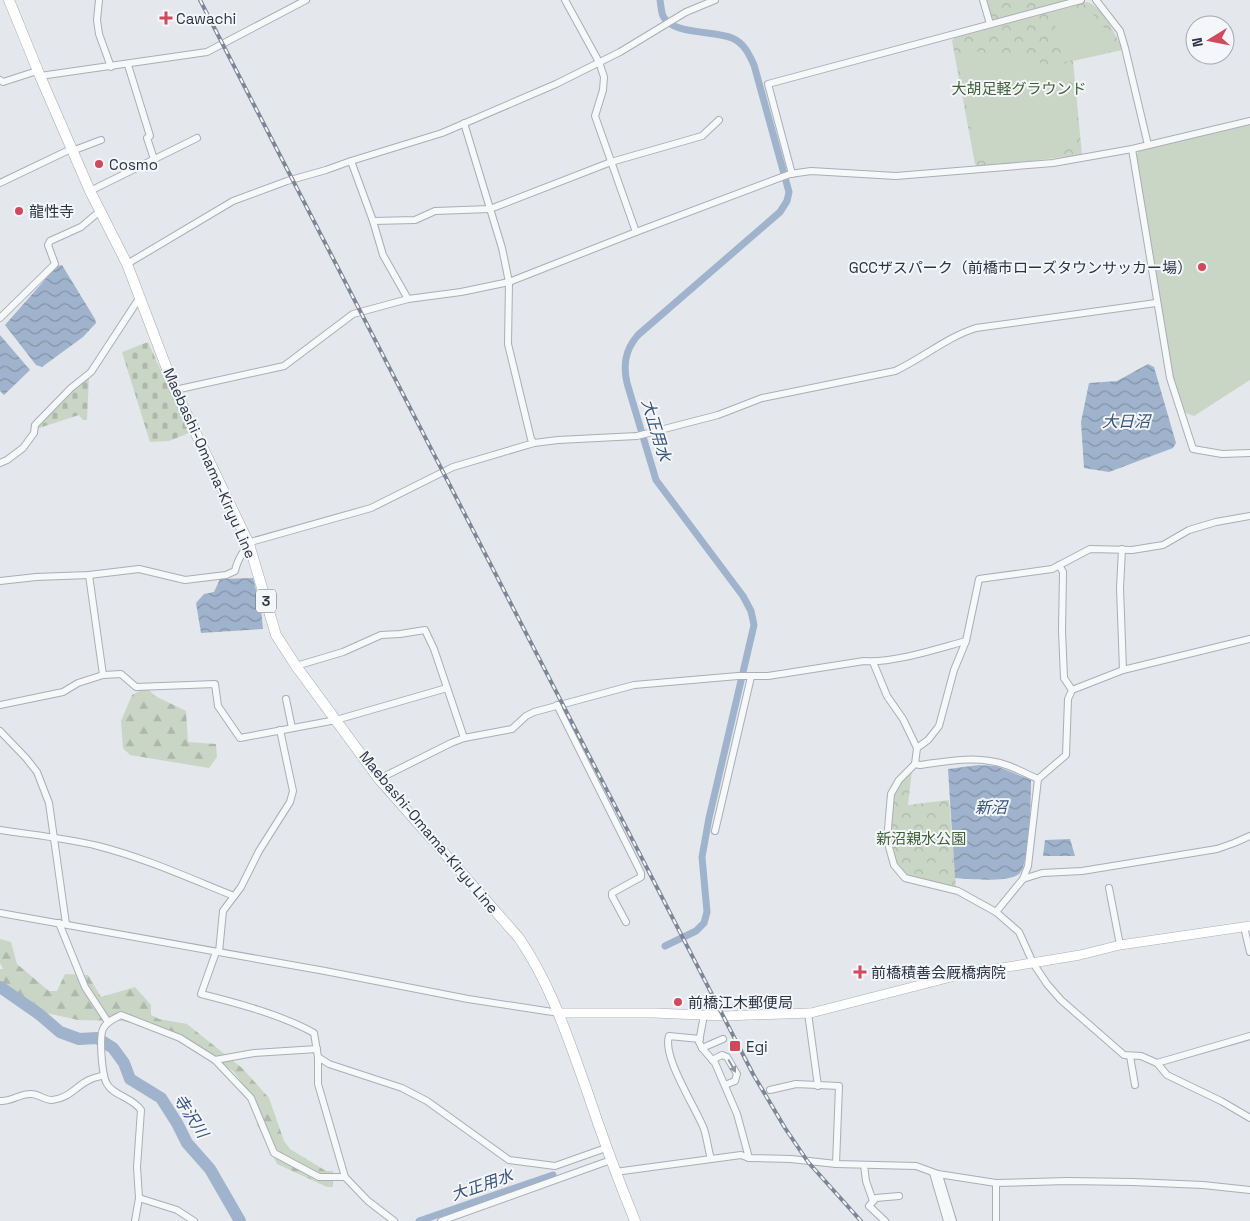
<svg xmlns="http://www.w3.org/2000/svg" width="1250" height="1221" font-family="'Space Grotesk','Noto Sans JP',sans-serif">
<defs>
<pattern id="forest-firs" width="22" height="20" patternUnits="userSpaceOnUse" patternTransform="scale(1.25)"><rect width="22" height="20" fill="#c9d6c5"/><path d="M5 1l3.5 6h-7zM16 11l3.5 6h-7z" fill="#adb8ab"/></pattern>
<pattern id="cemetery-stones" width="16" height="16" patternUnits="userSpaceOnUse" patternTransform="scale(1.25)"><rect width="16" height="16" fill="#c9d6c5"/><path d="M2 7V4a2 2 0 0 1 4 0v3zM10 15v-3a2 2 0 0 1 4 0v3z" fill="#adb8ab"/></pattern>
<pattern id="park-crowns" width="20" height="18" patternUnits="userSpaceOnUse" patternTransform="scale(1.25)"><rect width="20" height="18" fill="#c9d6c5"/><path d="M2 6a3 3 0 1 1 6 0M12 15a3 3 0 1 1 6 0" fill="none" stroke="#adb8ab"/></pattern>
<pattern id="water-waves" width="16" height="10" patternUnits="userSpaceOnUse" patternTransform="scale(1.25)"><rect width="16" height="10" fill="#9fb4cc"/><path d="M0 5q4-4 8 0t8 0" fill="none" stroke="#8293a7"/></pattern>
</defs>
<rect width="100%" height="100%" fill="#e4e7ec"/>
<g fill="url(#forest-firs)">
<path d="M146 687 155 696 186 711 188 742 216 744 217 757 209 768 130 755 123 748 121 721 132 695Z"/>
<path d="M0 939 11 942 17 964 49 991H57L65 974 88 975 101 997 135 987 151 1005V1015L159 1019 187 1024 242 1068 269 1098 284 1141 290 1149 326 1171H333V1187H327L277 1164 257 1125V1103L234 1072 180 1034 122 1021 78 1020 42 1012 7 994 0 993V969H3L0 963Z"/>
</g>
<g fill="url(#cemetery-stones)">
<path d="M148 342 189 433 169 441 150 442 122 352Z"/>
<path d="M89 377 87 420H83L79 415 36 429 38 424 72 389Z"/>
</g>
<g fill="url(#park-crowns)">
<path d="M985 0H1071L991 22Z"/>
<path d="M1087 2C1101 5 1118 38 1122 50L1073 61 1082 155 978 167 975 164 952 41 954 38Z"/>
<path d="M912 770 908 805 949 800 956 888C947 886 912 880 906 876 887 863 888 814 894 794 896 784 905 777 912 770Z"/>
</g>
<g fill="#c9d6c5">
<path d="M1088 8 1113 39 1116 50 1064 62 1053 16Z"/>
<path d="M974 51 1068 68 1074 117 1073 131 1067 143 1058 151 1048 157 1001 163 977 160 959 67Z"/>
<path d="M1250 124V380L1194 416 1183 412 1173 379 1136 155 1139 151Z"/>
</g>
<g fill="url(#water-waves)">
<path d="M62 265 95 319 96 323 83 337 42 367 36 365 5 325 57 266Z"/>
<path d="M0 335 30 370 4 395 0 391Z"/>
<path d="M1148 364 1154 367 1176 443 1173 448 1109 472 1084 468 1081 422 1089 383 1117 381Z"/>
<path d="M253 578 261 609 263 629 201 633 196 603 204 594 214 592 220 579Z"/>
<path d="M979 765 996 766 1031 780C1031 797 1030 862 1020 873 1011 883 968 879 955 878L948 769Z"/>
<path d="M1070 839 1075 856H1043L1045 840Z"/>
</g>
<g fill="none" stroke-linecap="round" stroke-linejoin="round">
<g stroke="#9fb4cc" stroke-width="7">
<path d="M660 0C661 5 661 11 663 16 672 35 714 30 732 38 744 43 749 54 754 65L789 192 787 201 780 212 638 335C625 350 623 365 627 383L656 480 743 596 751 611 754 625 709 818 702 857 707 912 704 923 696 931 665 946"/>
<path d="M419 1221 553 1175"/>
</g>
<path stroke="#9fb4cc" stroke-width="12" d="M0 987 39 1014 60 1032 79 1039 97 1038 113 1048 124 1063 130 1079 161 1098 177 1123 187 1143 210 1169 240 1221"/>
<defs>
<g id="street">
<path d="M99 0 97 20 99 34 111 67"/>
<path d="M565 0 599 62 604 77 603 90 595 116 636 232"/>
<path d="M983 0 990 24"/>
<path d="M1096 0 1120 31 1125 48 1148 145"/>
<path d="M128 65 150 136 147 138 154 159"/>
<path d="M40 76 207 52 306 0"/>
<path d="M0 80 3 82 37 71"/>
<path d="M464 123 502 248 509 282 508 344 531 439 534 443"/>
<path d="M1132 149 1170 378 1193 449 1222 454 1250 453"/>
<path d="M72 151 101 140"/>
<path d="M351 161 373 221 383 255 408 299"/>
<path d="M792 174 768 84 1081 0"/>
<path d="M0 183 71 149"/>
<path d="M90 191 197 138"/>
<path d="M373 221 415 220 435 211 490 209 611 162 702 136 719 120"/>
<path d="M127 264 233 201 287 181 326 170 351 161 442 133 556 84 620 52 686 12 715 0"/>
<path d="M0 318 55 264 48 245 50 241 81 227 100 211"/>
<path d="M175 390 284 366 353 314 408 299 461 292 509 282 636 232 790 174 811 171 896 176 1053 163 1132 149 1250 121"/>
<path d="M0 463 7 460 23 448 34 433 35 425 71 388 91 372 140 297"/>
<path d="M1122 549 1120 588 1123 670"/>
<path d="M1059 565 1063 572 1062 631 1064 678 1072 690"/>
<path d="M89 575 103 675"/>
<path d="M0 581 36 577 89 575 139 569 185 580 226 575 235 571C237 561 245 546 254 541L371 508 453 467 534 443 558 440 637 436 718 415 762 398 895 371C923 358 947 337 976 328L1156 303"/>
<path d="M873 662 887 696 903 719 917 748 915 764 899 780 891 794 887 840 894 865 905 878 958 891 996 912 1019 932 1033 963 1047 984 1061 1000 1124 1055 1141 1056 1157 1063 1167 1075 1221 1101 1250 1118"/>
<path d="M296 666 343 652 381 635 400 634 425 630 434 649 464 738"/>
<path d="M286 699 292 728"/>
<path d="M0 705 63 692 78 683 103 675 121 674 136 687 215 684 218 706 240 738 336 720 447 688"/>
<path d="M557 705 641 873V877L612 893V896L626 922"/>
<path d="M0 731 26 758 37 772 49 803 66 924"/>
<path d="M917 748 928 740 939 726 954 670 966 641"/>
<path d="M915 764 920 765C943 762 967 757 990 761 1007 763 1022 772 1038 779"/>
<path d="M379 779 451 743 464 738 512 729 526 716 534 712 634 685 738 676H768L864 661C891 664 939 648 966 641L979 579 1052 569 1090 549 1132 550 1163 545 1189 530 1216 522 1250 516"/>
<path d="M0 830C33 835 66 838 98 846 145 858 189 878 234 896"/>
<path d="M715 831 751 677"/>
<path d="M1023 879 1042 873 1082 871 1217 849 1234 843 1250 836"/>
<path d="M1109 888 1120 945"/>
<path d="M996 912 1023 879 1028 866 1038 779 1066 755 1068 699 1072 690 1123 670 1250 639"/>
<path d="M0 913 325 971 468 999 559 1013"/>
<path d="M59 923 85 987 108 1022"/>
<path d="M1244 927 1250 952"/>
<path d="M216 952 201 994C237 1003 282 1015 314 1033L318 1057V1084L345 1177 368 1201 394 1221"/>
<path d="M219 952 223 911 241 887 259 851 290 802 293 791 280 730"/>
<path d="M808 1013 818 1086"/>
<path d="M704 1015 699 1042 702 1048 715 1063 737 1114 749 1158"/>
<path d="M700 1039 669 1036C662 1057 696 1108 704 1129 707 1138 708 1149 711 1159"/>
<path d="M702 1048 723 1039"/>
<path d="M1130 1056 1135 1085"/>
<path d="M318 1057 329 1064 402 1088 427 1101 509 1160 555 1166 606 1148"/>
<path d="M215 1060 254 1053 317 1049"/>
<path d="M712 1060 722 1055 727 1057 737 1074 735 1081 725 1085"/>
<path d="M1157 1063 1250 1036"/>
<path d="M770 1090 796 1084 839 1086 836 1164"/>
<path d="M0 1101C11 1102 19 1094 30 1094 38 1093 43 1100 52 1100 70 1098 76 1086 89 1080 94 1077 100 1077 104 1075"/>
<path d="M864 1165 866 1181 873 1201"/>
<path d="M615 1172 741 1155 749 1158 791 1159 836 1164 916 1166 938 1174 996 1183 1067 1181 1133 1182 1203 1185 1250 1190"/>
<path d="M933 1173 947 1221"/>
<path d="M939 1175 953 1221"/>
<path d="M139 1198 177 1210 194 1221"/>
<path d="M135 1221 139 1198 137 1167 141 1110C132 1097 114 1096 107 1084 102 1076 99 1038 103 1029 106 1022 115 1018 121 1015L180 1038 215 1060 251 1098 274 1153 319 1177H345"/>
<path d="M441 1221 611 1160"/>
<path d="M885 1221 869 1206 876 1198 899 1196"/>
<path d="M996 1221V1183"/>
</g>
<path id="secondary" d="M559 1013H654L724 1016 811 1013 959 975 1080 955 1120 945 1250 926"/>
<path id="primary" d="M9 0 40 76 90 191 127 264 175 390 249 544 276 635 296 666 379 779 519 938C551 985 567 1035 586 1088 601 1133 617 1177 635 1221"/>
</defs>
<use href="#street" stroke="#a9aeb7" stroke-width="8"/>
<use href="#secondary" stroke="#a9aeb7" stroke-width="10"/>
<use href="#primary" stroke="#a3abb8" stroke-width="11"/>
<use href="#street" stroke="#f7f8fa" stroke-width="6"/>
<use href="#secondary" stroke="#fff" stroke-width="9"/>
<use href="#primary" stroke="#fff" stroke-width="10"/>
<defs>
<path id="rail" d="M200 0 753 1074 785 1128 808 1162 861 1221"/>
</defs>
<use href="#rail" stroke="#7d8696" stroke-width="4"/>
<use href="#rail" stroke="#f4f6f9" stroke-width="2" stroke-dasharray="5.5" stroke-linecap="butt"/>
</g>
<defs><path id="oneway-solid" d="M-6-.8H1V-3.2L6.5 0L1 3.2V.8H-6Z" transform="scale(1.25)"/></defs>
<use fill="#9196a0" href="#oneway-solid" transform="translate(732 1066) rotate(61)"/>
<g fill="#d1495b" stroke="#f4f6f9" stroke-width="2">
<path d="M163.5 10.5h5v5h5v5h-5v5h-5v-5h-5v-5h5z"/>
<circle cx="99" cy="164" r="5"/>
<circle cx="19" cy="211" r="5"/>
<circle cx="1202" cy="267" r="5"/>
<path d="M857.5 964.5h5v5h5v5h-5v5h-5v-5h-5v-5h5z"/>
<circle cx="678" cy="1002" r="5"/>
<rect x="729" y="1040" width="12" height="12" rx="2.5"/>
</g>
<g text-anchor="middle" dominant-baseline="central" stroke-width="4" stroke-linejoin="round" paint-order="stroke">
<rect fill="#f4f6f9" stroke="#676e7b" stroke-width="1" x="256" y="589.5" width="20" height="23" rx="4"/>
<g font-size="14" font-weight="bold" fill="#2b3445">
<text x="266" y="601">3</text>
</g>
<g font-size="15" fill="#2b3445" stroke="#f4f6f9" text-anchor="start">
<text x="176" y="18">Cawachi</text>
<text x="109" y="164">Cosmo</text>
<text x="29" y="211">龍性寺</text>
<text x="1192" y="267" text-anchor="end">GCCザスパーク（前橋市ローズタウンサッカー場）</text>
<text x="871" y="972">前橋積善会厩橋病院</text>
<text x="688" y="1002">前橋江木郵便局</text>
<text x="746" y="1046">Egi</text>
</g>
<g font-size="15" fill="#3f6138" stroke="#f4f6f9">
<text x="1019" y="88">大胡足軽グラウンド</text>
<text x="921" y="838">新沼親水公園</text>
</g>
<g font-size="15" fill="#2b3445" stroke="#f4f6f9">
<text transform="translate(210 463) rotate(66)">Maebashi-Omama-Kiryu Line</text>
<text transform="translate(429 832) rotate(50)">Maebashi-Omama-Kiryu Line</text>
</g>
<g font-size="16" font-style="italic" fill="#34527a" stroke="#f4f6f9">
<text x="1126" y="421">大日沼</text>
<text transform="translate(656 430) rotate(73)">大正用水</text>
<text x="991" y="807">新沼</text>
<text transform="translate(191 1116) rotate(57)">寺沢川</text>
<text transform="translate(482 1185) rotate(-19)">大正用水</text>
</g>
</g>
<g transform="translate(1210 40) rotate(260)"><circle r="24" fill="#f4f6f9" stroke="#a4a8b1"/>
<path d="M0-4L9 19L0 12L-9 19Z" fill="#d1495b"/>
<text y="-8" font-size="14" font-weight="bold" text-anchor="middle" fill="#2b3445">N</text>
</g>
</svg>
